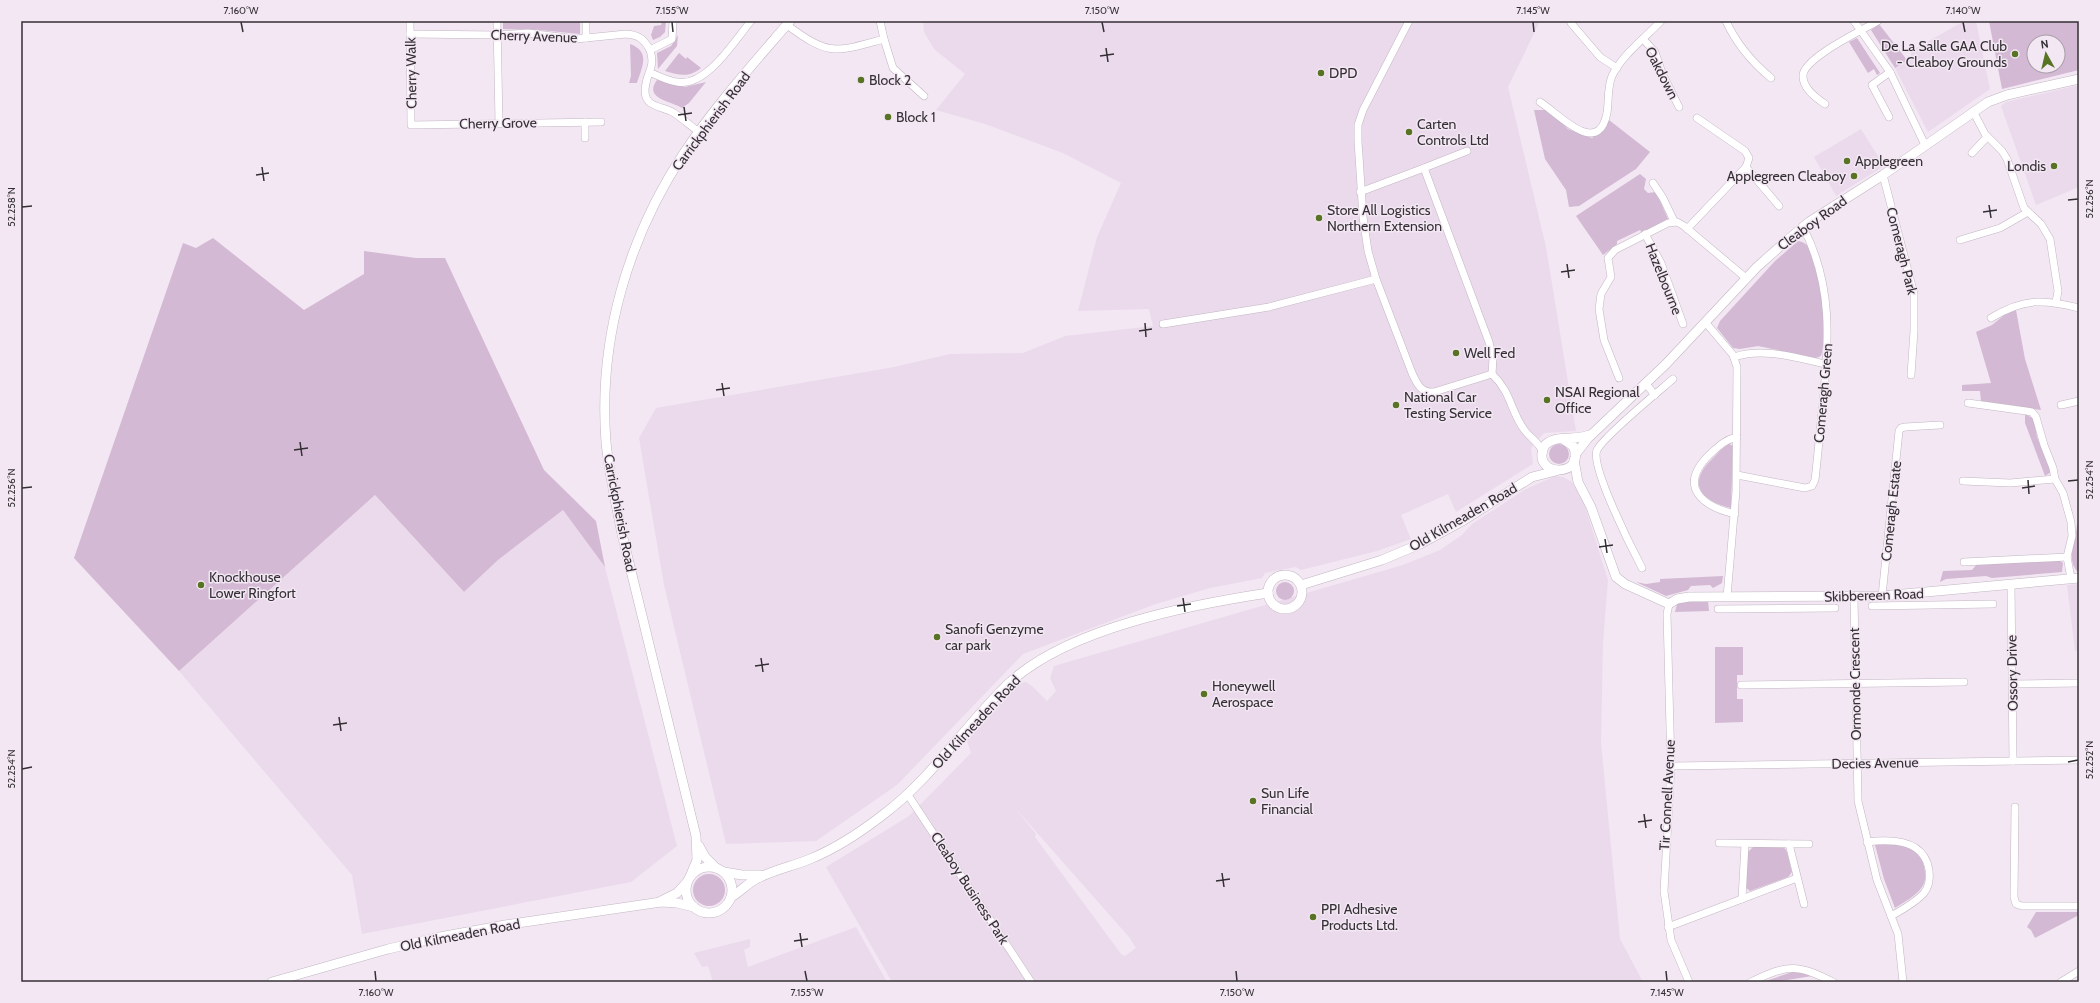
<svg xmlns="http://www.w3.org/2000/svg" width="2100" height="1003" font-family="Cabin,sans-serif">
<rect width="100%" height="100%" fill="#f3e7f3"/>
<g fill="#ebdaec" fill-rule="evenodd">
<path d="M923 21H1540L1508 87 1546 247 1576 431 1544 433 1531 448 1533 464 1456 512 1448 494 1401 515 1411 539 1377 551 1301 570 1296 567 1265 573 1262 578 1210 588 1153 605 1023 654 897 785 816 841 726 844 664 585 639 438 656 408 894 367 950 354 1023 353 1065 336 1153 326 1149 309 1078 311 1097 237 1121 183 1063 153 985 124 936 110 965 74 934 49 924 32Z"/>
<path d="M1964 21H1976L1990 89 1928 132 1895 68 1911 58V51Z"/>
<path d="M2079 85V187L2036 205 2001 106 2006 102Z"/>
<path d="M1861 129 1884 166 1836 196 1814 157Z"/>
<path d="M1555 476 1563 477 1572 482 1578 492 1584 503 1608 580 1603 643 1601 743 1620 939 1643 982H892L826 867 909 816 971 753 967 741 1000 703 1020 683 1026 682 1032 686 1047 701 1056 691 1050 678 1054 666 1403 565 1440 550 1462 535 1472 524 1524 490ZM1016 809 1129 937 1136 948 1125 956 1121 954 1035 837 1036 834Z"/>
<path d="M375 495 464 592 498 560 563 510 605 567 677 846 631 882 362 934 352 875 179 671Z"/>
<path d="M2079 584V650L2075 651 2067 585Z"/>
<path d="M856 927 887 982H713L708 966 702 967 694 953 750 939V947L744 950 748 967Z"/>
</g>
<g fill="#d3b9d4" fill-rule="evenodd">
<path d="M503 21H580V34L539 30 503 29Z"/>
<path d="M662 21H666L665 32 660 37 653 40 651 35 654 26 661 25Z"/>
<path d="M1989 21H2079V70L2002 89ZM2034 42H2058V66H2034Z"/>
<path d="M1879 24 1907 60 1895 68 1871 30Z"/>
<path d="M678 35 677 46 658 69 657 53 671 46Z"/>
<path d="M1857 38 1880 73 1877 75 1874 69 1868 73 1849 42Z"/>
<path d="M630 44C652 52 641 69 637 83H629L631 76Z"/>
<path d="M679 53 686 59 687 57 701 68C689 78 679 75 665 71Z"/>
<path d="M657 80 685 87 706 82 689 103 682 108C671 101 643 99 657 80Z"/>
<path d="M1534 110H1549L1568 129 1592 138 1601 132 1609 120 1650 152 1636 169 1579 206 1569 207 1566 190 1545 159Z"/>
<path d="M1640 174 1646 179 1644 189 1648 193 1656 192 1668 219 1642 233 1640 230 1617 241V244L1603 255 1576 216Z"/>
<path d="M213 238 304 310 364 274V251L416 258H445L544 470 596 521 605 567 563 510 498 560 464 592 375 495 179 671 74 558 183 243 196 248Z"/>
<path d="M1798 241C1804 242 1807 244 1810 250 1821 269 1828 335 1821 356L1816 358 1758 346 1740 349 1733 348 1717 328 1720 321 1775 261Z"/>
<path d="M2016 310 2025 359 2041 410 1981 401 1980 391H1962V385L1991 383 1976 332 1992 325 2008 312Z"/>
<path d="M2025 414 2034 419 2037 437 2051 472 2045 476 2025 423Z"/>
<circle cx="1559" cy="454" r="10"/>
<path d="M1729 444 1733 446 1731 508C1700 501 1687 483 1712 459 1718 453 1722 448 1729 444Z"/>
<path d="M2077 525H2079V571H2077C2066 558 2076 541 2077 525Z"/>
<path d="M2060 561 2063 563 2062 572 1992 578 1986 576 1946 579 1940 582 1943 571 1972 570 1977 564Z"/>
<path d="M1723 576 1722 583 1713 588 1710 585 1691 586 1688 590 1666 596 1636 582 1646 584 1660 582V579Z"/>
<circle cx="1285" cy="591" r="9"/>
<path d="M1708 601 1709 611 1675 612 1677 604 1680 602Z"/>
<path d="M1715 647H1743V675H1737V699H1743V722L1715 723Z"/>
<path d="M1885 843C1905 844 1923 849 1925 872 1926 876 1925 883 1922 887 1916 896 1904 902 1895 908L1884 879 1875 845Z"/>
<path d="M1753 847H1784L1787 852 1792 872 1788 877 1750 891 1745 887 1748 852Z"/>
<circle cx="709" cy="890" r="16"/>
<path d="M2036 912H2079V915L2035 938 2031 930 2027 927Z"/>
<path d="M1792 972H1801L1812 976 1775 982H1763Z"/>
</g>
<g fill="none" stroke-linecap="round" stroke-linejoin="round">
<defs>
<g id="minor">
<path d="M410 21 411 125 601 122"/>
<path d="M497 21 499 123"/>
<path d="M586 21V38"/>
<path d="M673 21 672 39 650 50C655 67 649 68 646 83 640 109 662 105 674 113 683 119 691 126 699 132"/>
<path d="M880 21 884 39"/>
<path d="M1409 21 1363 110 1358 125V141L1363 217 1368 251 1376 279 1412 373C1417 384 1421 393 1434 392L1492 374C1511 392 1510 409 1523 428 1529 438 1539 441 1543 453"/>
<path d="M1726 21C1736 43 1753 63 1771 78"/>
<path d="M1854 21 1890 72 1925 145"/>
<path d="M1571 23 1600 57 1617 68"/>
<path d="M787 25C830 57 835 52 884 39L893 68 924 96"/>
<path d="M410 34 497 35 528 33 576 39 626 34C639 35 644 39 650 50"/>
<path d="M1643 39 1655 52 1662 73 1679 107"/>
<path d="M651 73C659 76 668 81 677 82 706 88 735 40 751 21"/>
<path d="M1540 102C1558 113 1598 159 1607 113 1609 101 1607 88 1612 76 1622 55 1645 38 1661 21"/>
<path d="M1825 104C1816 98 1802 88 1803 75 1805 57 1863 30 1878 21"/>
<path d="M1973 111 1985 134 2002 151 2007 159 2024 208 2041 224 2050 239 2058 291 2056 302"/>
<path d="M1889 117 1872 85 1890 72"/>
<path d="M1697 118 1745 151 1749 158 1746 167 1779 206"/>
<path d="M585 122V138"/>
<path d="M1972 153 1987 137"/>
<path d="M1424 168 1467 151"/>
<path d="M1883 175 1914 294V331L1911 375"/>
<path d="M1653 183 1663 198 1674 221"/>
<path d="M1360 192 1424 168 1489 342 1493 358 1492 374"/>
<path d="M1687 229 1746 167"/>
<path d="M1645 234 1661 263 1683 324"/>
<path d="M1960 240 2000 228 2028 212"/>
<path d="M1991 318C2023 298 2044 299 2079 308"/>
<path d="M1706 323 1733 355 1737 367 1736 491 1727 597"/>
<path d="M1163 324 1269 307 1376 279"/>
<path d="M1734 357C1763 347 1797 358 1826 364"/>
<path d="M1619 378 1604 340 1599 309 1601 294 1611 277 1608 258 1615 250 1668 223 1677 222 1684 226 1746 278"/>
<path d="M1646 384 1655 395"/>
<path d="M1968 403 2026 411 2032 412 2036 417 2044 445 2053 468 2055 479 2063 493 2071 522 2072 536 2067 557 2071 578"/>
<path d="M2061 405 2079 401"/>
<path d="M1737 475 1805 488 1812 486 1815 480C1818 454 1820 429 1823 403 1829 340 1833 285 1803 227"/>
<path d="M1963 481 2010 483 2055 479"/>
<path d="M1735 514C1701 506 1678 486 1709 455 1718 447 1724 440 1737 437"/>
<path d="M1964 562 2067 557"/>
<path d="M1642 568C1632 549 1590 466 1597 450 1604 436 1658 392 1673 379"/>
<path d="M2011 585 2013 761"/>
<path d="M1882 596 1899 431 1901 428 1905 427 1940 425"/>
<path d="M1854 597 1858 801 1877 880 1898 934 1903 982"/>
<path d="M1669 604 1667 614 1671 766 1664 891 1671 940 1689 982"/>
<path d="M1872 606 1993 604"/>
<path d="M1718 609 1835 608"/>
<path d="M2013 684 2079 683"/>
<path d="M1741 685 1964 682"/>
<path d="M1671 766 2079 760"/>
<path d="M908 795 1031 982"/>
<path d="M2015 807 2014 897 2016 904 2022 906H2079"/>
<path d="M1867 842C1891 839 1924 839 1929 870 1930 878 1929 887 1924 893 1915 903 1902 910 1891 916"/>
<path d="M1719 843 1809 844"/>
<path d="M1789 844 1804 904"/>
<path d="M1742 899 1745 844"/>
<path d="M1668 927 1797 878"/>
<path d="M1751 982C1788 964 1797 964 1833 982"/>
<path d="M2061 982 2079 971"/>
</g>
<g id="tertiary">
<path d="M1563 439 1573 446C1588 479 1528 477 1545 445 1557 434 1575 441 1589 435"/>
<path d="M1575 455 1588 438 1666 364 1757 267 1784 243 1809 222 1883 175 1988 102 2007 95 2079 79"/>
<path d="M1574 460 1578 482 1591 507 1616 577 1625 584 1669 604 1677 599 1689 597 1882 596 2079 578"/>
<circle cx="1285" cy="592" r="17"/>
<path d="M1301 585 1382 560 1420 544 1464 520 1532 477 1556 471"/>
<path d="M699 846 705 857 716 868"/>
<circle cx="709" cy="890" r="23"/>
<path d="M724 872 742 875H760"/>
<path d="M690 877 697 860 696 836 622 534C616 503 609 473 606 442 598 339 628 238 684 153 715 106 754 63 790 21"/>
<path d="M731 897C740 892 747 884 756 879 774 870 793 866 810 859 837 848 861 832 884 814 933 777 965 725 1009 683 1069 628 1189 605 1268 593"/>
<path d="M661 901 677 893 687 882"/>
<path d="M272 982 388 949 440 937 505 925 661 902 677 903 694 907"/>
</g>
</defs>
<use href="#minor" stroke="#c1b6c2" stroke-width="8"/>
<use href="#tertiary" stroke="#c1b6c2" stroke-width="10"/>
<use href="#minor" stroke="#fff" stroke-width="7"/>
<use href="#tertiary" stroke="#fff" stroke-width="9"/>
</g>
<path fill="none" stroke="#343035" stroke-width="1.5" d="M241 22 243 32M672 22 673 32M1102 22 1104 32M1533 22 1534 32M1963 22 1965 32M1106 48 1108 62M1100 56 1114 54M684 107 686 121M678 115 692 113M262 167 264 181M256 175 269 173M2068 200 2078 199M1989 205 1991 218M22 207 32 206M1983 212 1997 210M1567 264 1569 278M1561 272 1575 270M1145 323 1146 337M1139 331 1152 329M722 383 724 396M716 390 730 388M300 442 302 456M294 450 308 448M2028 480 2029 494M2068 481 2078 480M22 488 32 487M2022 488 2035 486M1605 539 1607 553M1599 547 1613 545M1183 598 1185 612M1177 606 1191 604M761 658 763 672M755 666 769 664M339 717 341 731M333 725 347 723M2068 762 2078 760M22 769 32 767M1644 814 1646 828M1638 822 1652 820M1222 873 1224 887M1216 881 1230 879M800 933 802 947M794 941 808 939M375 971 376 981M805 971 807 981M1236 971 1237 981M1666 971 1667 981"/>
<g fill="#597325" stroke="#f3e7f3" stroke-width="1.5">
<circle cx="2015" cy="54" r="4"/>
<circle cx="1321" cy="73" r="4"/>
<circle cx="861" cy="80" r="4"/>
<circle cx="888" cy="117" r="4"/>
<circle cx="1409" cy="132" r="4"/>
<circle cx="1847" cy="161" r="4"/>
<circle cx="2054" cy="166" r="4"/>
<circle cx="1854" cy="176" r="4"/>
<circle cx="1319" cy="218" r="4"/>
<circle cx="1456" cy="353" r="4"/>
<circle cx="1547" cy="400" r="4"/>
<circle cx="1396" cy="405" r="4"/>
<circle cx="201" cy="585" r="4"/>
<circle cx="937" cy="637" r="4"/>
<circle cx="1204" cy="694" r="4"/>
<circle cx="1253" cy="801" r="4"/>
<circle cx="1313" cy="917" r="4"/>
</g>
<g text-anchor="middle" dominant-baseline="central" stroke-width="3" stroke-linejoin="round" paint-order="stroke">
<g font-size="14" fill="#343035" stroke="#f3e7f3">
<text transform="translate(534 36) rotate(2)">Cherry Avenue</text>
<text transform="translate(411 73) rotate(-91)">Cherry Walk</text>
<text transform="translate(1662 73) rotate(63)">Oakdown</text>
<text transform="translate(711 121) rotate(-53)">Carrickphierish Road</text>
<text transform="translate(498 123) rotate(-1)">Cherry Grove</text>
<text transform="translate(1812 223) rotate(-36)">Cleaboy Road</text>
<text transform="translate(1902 251) rotate(76)">Comeragh Park</text>
<text transform="translate(1664 279) rotate(68)">Hazelbourne</text>
<text transform="translate(1823 393) rotate(-85)">Comeragh Green</text>
<text transform="translate(1891 511) rotate(-84)">Comeragh Estate</text>
<text transform="translate(620 513) rotate(79)">Carrickphierish Road</text>
<text transform="translate(1463 517) rotate(-30)">Old Kilmeaden Road</text>
<text transform="translate(1874 595) rotate(-2)">Skibbereen Road</text>
<text transform="translate(2012 673) rotate(-91)">Ossory Drive</text>
<text transform="translate(1855 684) rotate(-91)">Ormonde Crescent</text>
<text transform="translate(976 722) rotate(-47)">Old Kilmeaden Road</text>
<text transform="translate(1875 763) rotate(-1)">Decies Avenue</text>
<text transform="translate(1667 795) rotate(-87)">Tir Connell Avenue</text>
<text transform="translate(970 888) rotate(57)">Cleaboy Business Park</text>
<text transform="translate(460 935) rotate(-11)">Old Kilmeaden Road</text>
</g>
<g font-size="14" fill="#343035" stroke="#f3e7f3" text-anchor="start">
<text x="2007" y="46" text-anchor="end">De La Salle GAA Club<tspan x="2007" dy="16">- Cleaboy Grounds</tspan></text>
<text x="1329" y="73">DPD</text>
<text x="869" y="80">Block 2</text>
<text x="896" y="117">Block 1</text>
<text x="1417" y="124">Carten<tspan x="1417" dy="16">Controls Ltd</tspan></text>
<text x="1855" y="161">Applegreen</text>
<text x="2046" y="166" text-anchor="end">Londis</text>
<text x="1846" y="176" text-anchor="end">Applegreen Cleaboy</text>
<text x="1327" y="210">Store All Logistics<tspan x="1327" dy="16">Northern Extension</tspan></text>
<text x="1464" y="353">Well Fed</text>
<text x="1555" y="392">NSAI Regional<tspan x="1555" dy="16">Office</tspan></text>
<text x="1404" y="397">National Car<tspan x="1404" dy="16">Testing Service</tspan></text>
<text x="209" y="577">Knockhouse<tspan x="209" dy="16">Lower Ringfort</tspan></text>
<text x="945" y="629">Sanofi Genzyme<tspan x="945" dy="16">car park</tspan></text>
<text x="1212" y="686">Honeywell<tspan x="1212" dy="16">Aerospace</tspan></text>
<text x="1261" y="793">Sun Life<tspan x="1261" dy="16">Financial</tspan></text>
<text x="1321" y="909">PPI Adhesive<tspan x="1321" dy="16">Products Ltd.</tspan></text>
</g>
</g>
<rect width="2100" height="1003" fill="none" stroke="#f3e7f3" stroke-width="44"/>
<g transform="translate(2046 54) rotate(352)"><circle r="19" fill="#f3e7f3" stroke="#a79ea7"/>
<path d="M0-3L7 15L0 10L-7 15Z" fill="#597325"/>
<text y="-6" font-size="11" font-weight="bold" text-anchor="middle" fill="#343035">N</text>
</g>
<rect x="22" y="22" width="2056" height="959" fill="none" stroke="#343035" stroke-width="1.5"/>
<g font-size="10" text-anchor="middle" fill="#343035">
<text x="241" y="14">7.160°W</text>
<text x="672" y="14">7.155°W</text>
<text x="1102" y="14">7.150°W</text>
<text x="1533" y="14">7.145°W</text>
<text x="1963" y="14">7.140°W</text>
<text transform="translate(2089 199) rotate(-90)" y="4">52.256°N</text>
<text transform="translate(11 207) rotate(-90)" y="4">52.258°N</text>
<text transform="translate(2089 480) rotate(-90)" y="4">52.254°N</text>
<text transform="translate(11 488) rotate(-90)" y="4">52.256°N</text>
<text transform="translate(2089 760) rotate(-90)" y="4">52.252°N</text>
<text transform="translate(11 769) rotate(-90)" y="4">52.254°N</text>
<text x="376" y="996">7.160°W</text>
<text x="807" y="996">7.155°W</text>
<text x="1237" y="996">7.150°W</text>
<text x="1667" y="996">7.145°W</text>
</g>
</svg>
